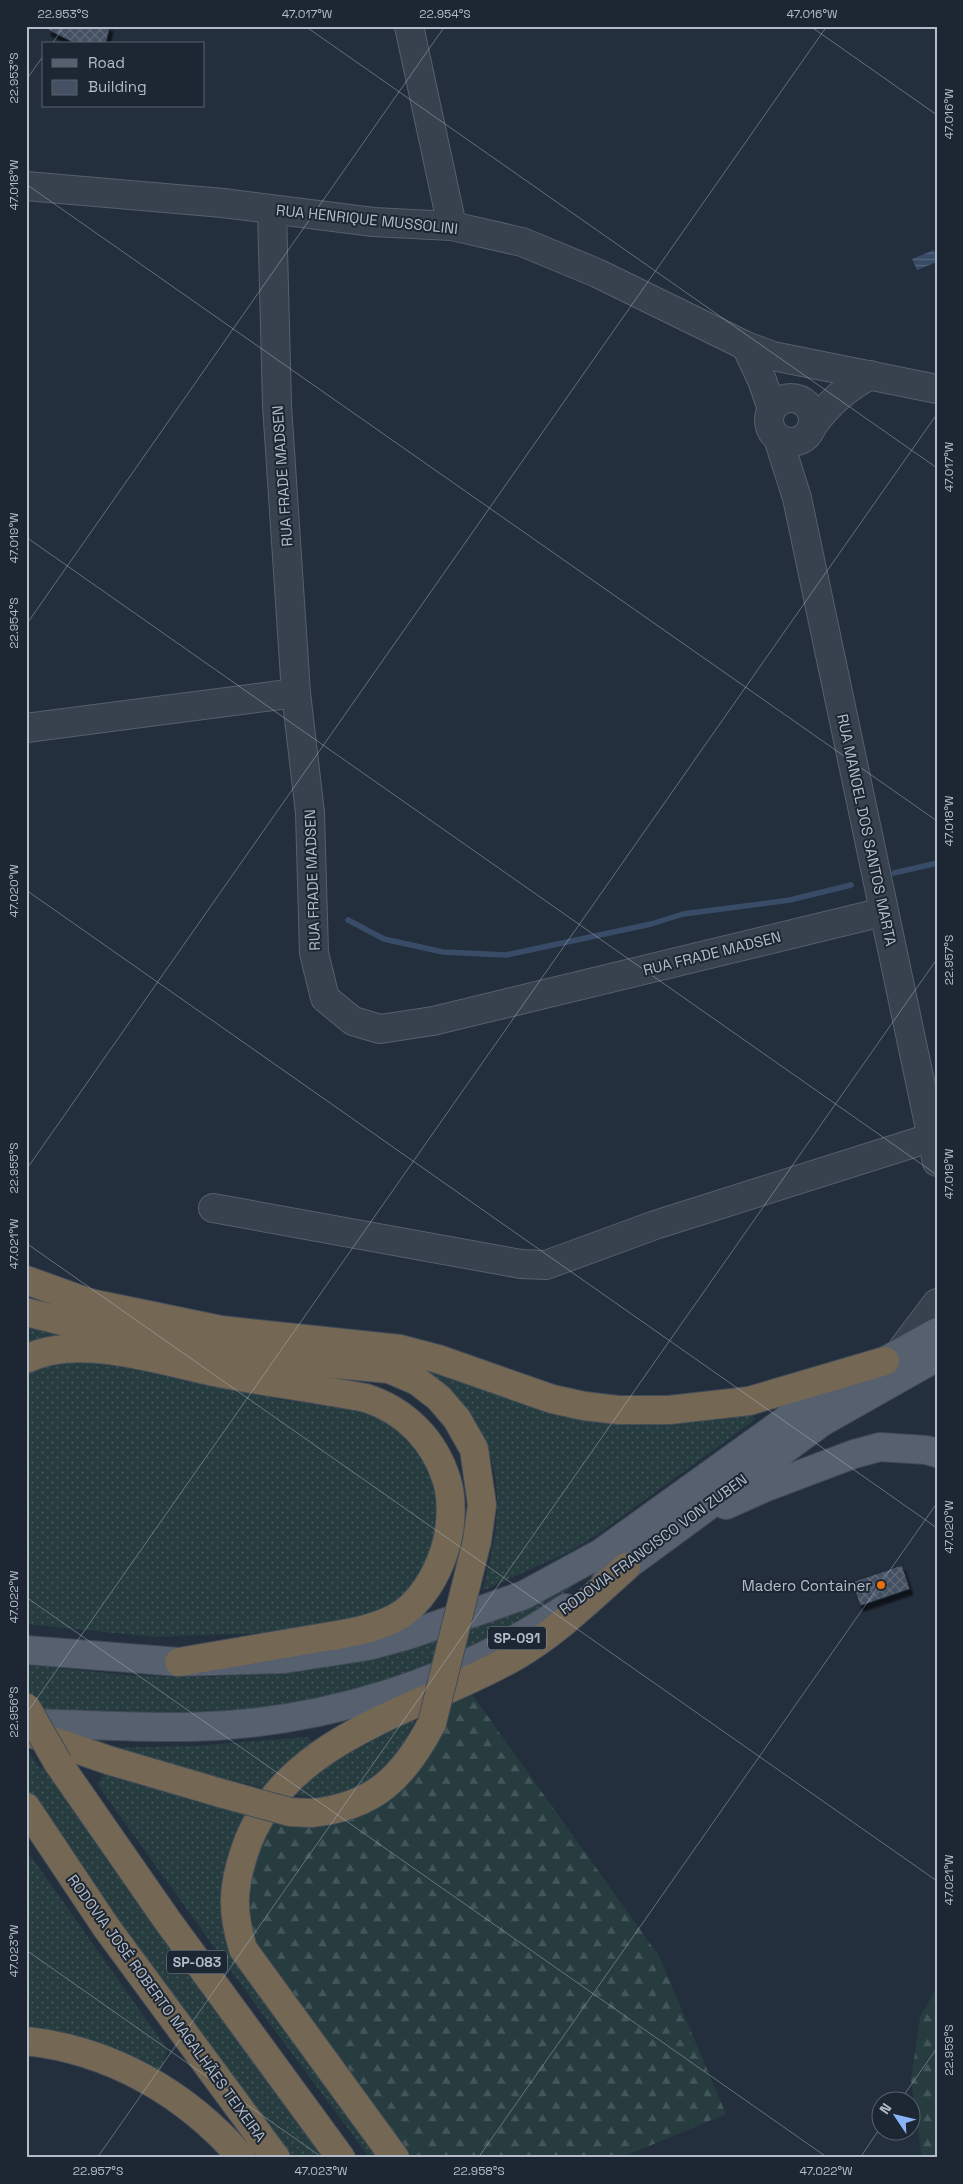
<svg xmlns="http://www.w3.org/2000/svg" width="963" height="2184" font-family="'Space Grotesk',sans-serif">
<defs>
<pattern id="grass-dots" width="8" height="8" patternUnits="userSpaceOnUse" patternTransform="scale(1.25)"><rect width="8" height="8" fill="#263c3f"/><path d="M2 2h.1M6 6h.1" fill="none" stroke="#435659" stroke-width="1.8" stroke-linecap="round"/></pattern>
<pattern id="forest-firs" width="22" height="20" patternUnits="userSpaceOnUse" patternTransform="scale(1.25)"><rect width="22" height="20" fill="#263c3f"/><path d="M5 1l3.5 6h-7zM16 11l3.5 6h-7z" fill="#435659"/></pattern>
<pattern id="water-rules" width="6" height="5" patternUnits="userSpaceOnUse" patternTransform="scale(1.25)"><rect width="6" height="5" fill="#394c67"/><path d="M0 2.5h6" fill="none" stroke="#53647b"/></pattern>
<pattern id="building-cross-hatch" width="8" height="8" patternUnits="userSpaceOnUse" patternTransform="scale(1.25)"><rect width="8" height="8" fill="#455162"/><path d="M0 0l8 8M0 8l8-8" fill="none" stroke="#5d6877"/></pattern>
<filter id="shadow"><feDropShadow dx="3" dy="5.5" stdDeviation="1" flood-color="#0009"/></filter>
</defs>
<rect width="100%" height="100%" fill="#242f3e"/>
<g fill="url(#grass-dots)">
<path d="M26 1325 70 1334 26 1349Z"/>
<path d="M57 1360 101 1362 283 1400 372 1410 423 1450 438 1491 439 1534 412 1591 381 1613 285 1632 154 1637 26 1624V1372Z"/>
<path d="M415 1366 430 1369 540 1407 747 1411 756 1419 598 1534 569 1552 482 1591C495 1542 508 1491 484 1442 480 1434 470 1426 464 1420 447 1402 431 1384 415 1366Z"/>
<path d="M569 1584 572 1588C544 1607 516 1626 485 1641 390 1686 287 1713 182 1714 130 1715 78 1711 26 1709V1665L128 1675 172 1677H213L310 1669Z"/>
<path d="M417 1713C398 1770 354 1808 292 1794L332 1758Z"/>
<path d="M307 1737 314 1744 287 1764 263 1788 103 1748 195 1746Z"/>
<path d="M26 1747 40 1769 43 1767 113 1869 329 2158H292L164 1988 26 1793Z"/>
<path d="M109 1769 246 1815 230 1859 386 2158H370L255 2004 97 1784Z"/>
<path d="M30 1855 167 2049 160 2074 26 2030V1864Z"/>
</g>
<g fill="url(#forest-firs)">
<path d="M469 1690 659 1956 726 2114 620 2158H413L331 2060 254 1951 248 1929 245 1881 272 1821 326 1820 445 1724 455 1695Z"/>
<path d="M937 1987V2158H922L911 2080 920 2017Z"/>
</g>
<path fill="url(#water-rules)" d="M934 250 937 262 917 270 912 259Z"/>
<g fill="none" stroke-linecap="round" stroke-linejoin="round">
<g stroke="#394c67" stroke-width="5.5">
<path d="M894 873 937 863"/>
<path d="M348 920 384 939 443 952 506 955 651 924 683 914 790 900 851 885"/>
</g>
</g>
<g fill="url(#building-cross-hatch)" stroke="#1f2835" filter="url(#shadow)">
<path d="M49 26H110L106 44H76L48 30Z"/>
<path d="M902 1565 910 1589 860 1606 852 1582Z"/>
</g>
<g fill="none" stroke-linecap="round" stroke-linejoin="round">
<defs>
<g id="minor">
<path d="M409 26 452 226"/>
<path d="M26 186 223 203 373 222 452 226 522 242 597 273 746 346 773 356 937 389"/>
<path d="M272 210 277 405 296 693 310 813 314 953 325 998 353 1021 380 1029 433 1021 883 912"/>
<path d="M746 346 762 380 772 409"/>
<circle cx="791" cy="420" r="22"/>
<path d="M812 426C830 402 844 390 870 375"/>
<path d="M778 438 797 498 937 1162"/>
<path d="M26 728 296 693"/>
<path d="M213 1208 521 1264 546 1265 655 1225 933 1137"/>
<path d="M900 1352 937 1303"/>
</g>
<g id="major">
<path d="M726 1505 764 1488 854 1454 880 1447 926 1450 937 1453"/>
<path d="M606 1581 822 1422 937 1357"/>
<path d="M26 1650 179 1662 284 1659 368 1646 405 1636 493 1606 524 1595 601 1553 808 1404 937 1332"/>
<path d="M26 1723C80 1724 135 1728 189 1727 322 1724 456 1683 566 1608"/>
</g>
<g id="highway">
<path d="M26 1280 90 1303 221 1330 400 1349 438 1359 552 1399 584 1406 618 1410H669L749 1401 885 1361"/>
<path d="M26 1312 78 1325 250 1356 389 1369 417 1381 439 1398 457 1419 474 1449 482 1505 477 1541"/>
<path d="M26 1359C81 1332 166 1363 224 1374 271 1383 319 1389 366 1398 406 1411 435 1441 447 1481 453 1501 451 1530 445 1549 437 1575 420 1605 395 1618 368 1632 336 1635 307 1640 264 1647 222 1655 179 1662"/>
<path d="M30 1733 108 1760 224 1794"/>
<path d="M58 1763 167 1920 341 2158"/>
<path d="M26 1807 106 1927 276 2158"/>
<path d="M311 1813C374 1807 404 1777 432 1723"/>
<path d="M26 2041C111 2050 187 2094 242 2158"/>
<path d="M395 2158 243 1949C232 1912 232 1890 244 1853 281 1736 420 1711 514 1657 556 1633 590 1599 626 1567"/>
</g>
</defs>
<use href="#minor" stroke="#565f6c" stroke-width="30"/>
<use href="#major" stroke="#414a57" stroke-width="30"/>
<use href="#highway" stroke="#434c59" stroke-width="30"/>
<use href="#minor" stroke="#38414e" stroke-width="28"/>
<use href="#major" stroke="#56606e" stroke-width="28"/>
<use href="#highway" stroke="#746855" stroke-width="28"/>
<defs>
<g id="highway-bridge">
<path d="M26 1707 58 1763"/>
<path d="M432 1723 477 1541"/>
<path d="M224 1794 290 1812 311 1813"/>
</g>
</defs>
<use href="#highway-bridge" stroke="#434c59" stroke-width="30" stroke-linecap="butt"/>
<use href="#highway-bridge" stroke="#746855" stroke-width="28"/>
</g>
<path fill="none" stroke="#b4bcc9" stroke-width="1" stroke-opacity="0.45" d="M305 26 937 468M810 26 937 115M52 44 64 26M26 80 44 55M26 184 937 821M26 537 937 1175M26 625 445 26M26 890 937 1528M26 1170 827 26M26 1243 937 1881M26 1597 828 2158M26 1714 937 414M26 1950 323 2158M899 2102 937 2048M97 2158 937 959M478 2158 937 1503M860 2158 880 2128"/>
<circle fill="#e8710a" stroke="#1d2633" stroke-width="2" cx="881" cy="1585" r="5"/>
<g text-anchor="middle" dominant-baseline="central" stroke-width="4" stroke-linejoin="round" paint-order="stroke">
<g fill="#1d2633" stroke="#878f9c" stroke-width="1">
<rect x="488" y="1626.5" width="58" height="23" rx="4"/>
<rect x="167" y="1950.5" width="60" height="23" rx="4"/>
</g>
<g font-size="14" font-weight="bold" fill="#b4bcc9">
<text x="517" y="1638">SP-091</text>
<text x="197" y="1962">SP-083</text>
</g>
<g font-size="15" fill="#b4bcc9" stroke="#1d2633">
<text transform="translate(367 219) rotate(6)">RUA HENRIQUE MUSSOLINI</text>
<text transform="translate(282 476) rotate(-94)">RUA FRADE MADSEN</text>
<text transform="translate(867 830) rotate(78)">RUA MANOEL DOS SANTOS MARTA</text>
<text transform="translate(312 880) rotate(-92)">RUA FRADE MADSEN</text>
<text transform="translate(712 953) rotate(-14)">RUA FRADE MADSEN</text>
<text transform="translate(653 1544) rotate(-36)">RODOVIA FRANCISCO VON ZUBEN</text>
<text transform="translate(167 2008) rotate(54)">RODOVIA JOSÉ ROBERTO MAGALHÃES TEIXEIRA</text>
</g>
<g font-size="15" fill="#b4bcc9" stroke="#1d2633" text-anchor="end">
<text x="871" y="1585">Madero Container</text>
</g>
</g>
<rect width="963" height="2184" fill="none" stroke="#1d2633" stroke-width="55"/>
<rect x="42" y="42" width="162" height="65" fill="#1d2633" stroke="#59626f"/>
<rect x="52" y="59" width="25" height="8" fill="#56606e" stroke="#59626f"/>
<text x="88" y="68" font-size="15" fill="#b4bcc9">Road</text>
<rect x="52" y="80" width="25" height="15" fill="#455162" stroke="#59626f"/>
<text x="88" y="92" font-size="15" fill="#b4bcc9">Building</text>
<g transform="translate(896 2116) rotate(305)"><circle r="24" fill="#1d2633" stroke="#59626f"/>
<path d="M0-4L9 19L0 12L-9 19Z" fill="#8ab4f8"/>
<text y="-8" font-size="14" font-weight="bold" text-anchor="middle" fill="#b4bcc9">N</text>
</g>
<rect x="28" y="28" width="908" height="2128" fill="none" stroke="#b4bcc9" stroke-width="2"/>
<g font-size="12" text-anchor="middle" fill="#b4bcc9">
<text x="63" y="18">22.953°S</text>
<text x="307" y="18">47.017°W</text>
<text x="445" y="18">22.954°S</text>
<text x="812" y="18">47.016°W</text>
<text transform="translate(14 78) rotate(-90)" y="4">22.953°S</text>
<text transform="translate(949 114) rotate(-90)" y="4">47.016°W</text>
<text transform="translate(14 185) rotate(-90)" y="4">47.018°W</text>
<text transform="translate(949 467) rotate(-90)" y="4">47.017°W</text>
<text transform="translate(14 538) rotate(-90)" y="4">47.019°W</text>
<text transform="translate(14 623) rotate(-90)" y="4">22.954°S</text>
<text transform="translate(949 821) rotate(-90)" y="4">47.018°W</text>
<text transform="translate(14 891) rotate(-90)" y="4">47.020°W</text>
<text transform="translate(949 960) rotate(-90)" y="4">22.957°S</text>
<text transform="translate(14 1168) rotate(-90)" y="4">22.955°S</text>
<text transform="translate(949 1174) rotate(-90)" y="4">47.019°W</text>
<text transform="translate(14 1244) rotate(-90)" y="4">47.021°W</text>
<text transform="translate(949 1527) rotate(-90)" y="4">47.020°W</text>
<text transform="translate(14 1597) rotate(-90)" y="4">47.022°W</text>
<text transform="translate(14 1712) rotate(-90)" y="4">22.956°S</text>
<text transform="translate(949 1880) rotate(-90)" y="4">47.021°W</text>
<text transform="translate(14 1951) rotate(-90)" y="4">47.023°W</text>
<text transform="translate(949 2050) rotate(-90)" y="4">22.959°S</text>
<text x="98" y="2175">22.957°S</text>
<text x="321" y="2175">47.023°W</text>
<text x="479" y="2175">22.958°S</text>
<text x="826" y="2175">47.022°W</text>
</g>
</svg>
